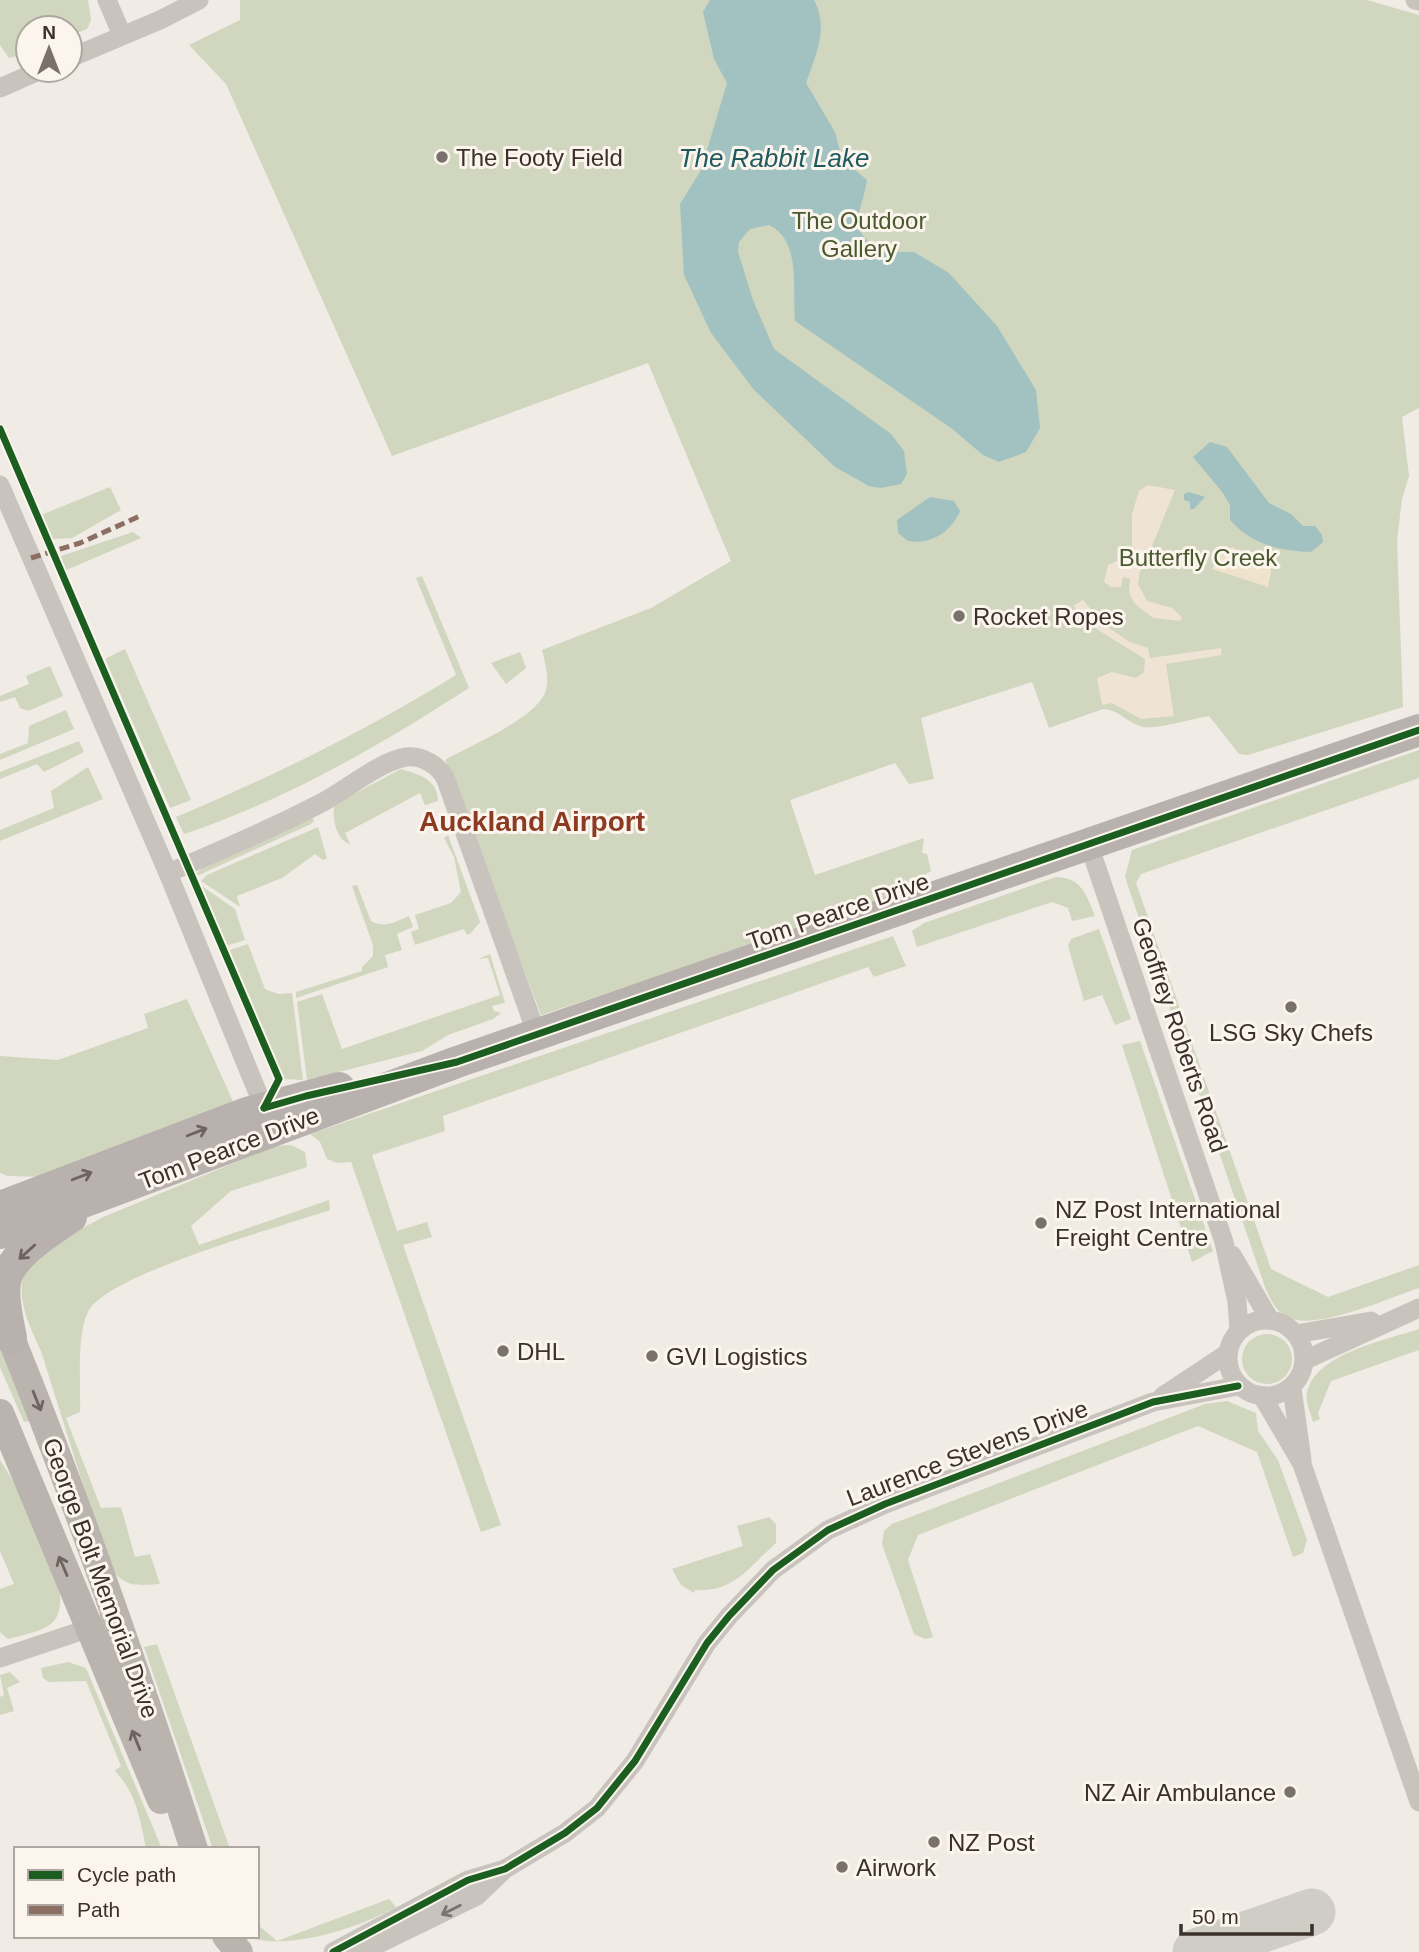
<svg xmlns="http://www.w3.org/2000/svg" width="1419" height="1952" font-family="Helvetica,sans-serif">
<rect width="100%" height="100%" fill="#f0ebe5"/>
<g fill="#d1d6bf">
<path d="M0 0H88L91 20 87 29 70 36V28H28V53L9 58 0 45Z"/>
<path d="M240 0H1367L1419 15V408L1402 417 1409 476 1402 499 1397 541 1403 707 1248 755 1239 754 1209 716C1194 718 1155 730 1143 727 1129 724 1118 709 1103 709L1049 728 1032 682 921 718 934 779 909 784 895 763 790 800 815 875 924 838 922 853 927 854 931 871 921 877 920 889 541 1015 445 760C471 745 533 720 545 693 550 680 545 663 542 650L651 608 731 561 648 363 392 456 226 84 189 45 240 20Z"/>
<path d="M110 487 121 510 72 538 51 539 41 515Z"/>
<path d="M133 532 141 538 64 571 58 557Z"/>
<path d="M422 576 469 688C381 745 284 801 184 834L176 817C272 777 367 730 456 675L416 578Z"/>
<path d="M125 649 191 800 170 808 105 659Z"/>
<path d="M520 652 526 668 506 684 491 663Z"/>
<path d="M50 666 63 696 28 711 20 708 15 697 0 702V696L29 684 26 676Z"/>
<path d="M66 710 74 729 0 760V754L28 743 29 726Z"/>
<path d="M79 741 84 752 44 772 37 764 0 779V772Z"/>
<path d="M1419 750V778L1141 874 1136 883 1271 1269 1328 1297 1419 1265V1288C1388 1298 1323 1328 1292 1319 1276 1314 1271 1300 1265 1287L1125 877 1132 850Z"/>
<path d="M88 767 103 799 0 841V830L54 808 51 791Z"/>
<path d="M401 769C419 774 438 780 438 801L425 805 420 793 345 833 350 844C336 841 331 815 335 804Z"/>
<path d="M312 818 314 821 311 824 199 875 195 874 208 864Z"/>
<path d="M318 827 327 858 323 860 315 854 282 878 237 896 240 907 201 881 207 875Z"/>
<path d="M448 835 480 922 470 934 467 935 464 929 415 945 411 932 419 929 415 915 451 903 461 892 454 857 444 838Z"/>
<path d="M1056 877C1082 878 1086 894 1095 916L1072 921 1068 908 1052 902 917 947 912 931 924 923Z"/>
<path d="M199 884 235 909 245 940 226 946Z"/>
<path d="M357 885 371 921C384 929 397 921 409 916L413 927 397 934 402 950 385 955 388 967 296 998V992L362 971V967L373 956V945L352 886Z"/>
<path d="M1099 929 1131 1019 1115 1025 1102 995 1084 1001 1068 946 1071 939Z"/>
<path d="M893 936 906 966 874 977 868 967 443 1116 445 1131 372 1155 397 1231 427 1222 432 1237 403 1245 501 1525 481 1532 351 1162 337 1163 327 1159 320 1142 310 1134Z"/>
<path d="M248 944 265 989 278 994 292 993 303 1080 283 1079 227 951Z"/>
<path d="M490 954 505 1003 492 1006 494 1011 501 1013 493 1019 448 1035 422 1051 307 1080 297 1002 322 994 342 1049 500 995 488 958 478 959Z"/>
<path d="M187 999 235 1106 45 1177 8 1176 0 1173V1056L58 1060 148 1028 144 1014Z"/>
<path d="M1140 1041 1213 1251 1192 1262 1122 1045Z"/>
<path d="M291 1145 305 1152 307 1167 231 1191 191 1226 199 1245 329 1200 330 1210C283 1226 111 1273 89 1310 76 1332 81 1386 80 1412L66 1418 101 1508 121 1507 135 1557 150 1554 160 1584C133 1586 121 1587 107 1561L41 1351C32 1332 19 1305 22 1283 25 1259 81 1229 101 1218L275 1146Z"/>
<path d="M1419 1329V1350L1331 1381 1318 1413 1320 1419 1313 1422C1311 1415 1308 1408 1307 1401 1303 1356 1387 1340 1419 1329Z"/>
<circle cx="1267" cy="1359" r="25"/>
<path d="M0 1339 33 1420 24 1422 0 1367Z"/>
<path d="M1227 1401 1256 1413 1258 1431 1278 1460 1307 1540 1303 1553 1293 1557 1257 1452 1198 1426 918 1535 908 1560 933 1637 925 1639 914 1634 882 1544 884 1531 892 1524 1205 1404Z"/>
<path d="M0 1460C20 1491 76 1583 56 1618 49 1631 22 1635 8 1639L0 1632V1589L14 1584 0 1551Z"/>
<path d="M769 1517 776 1524V1543C749 1567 734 1593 695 1590L694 1593 681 1585 672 1569 743 1546 737 1526Z"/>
<path d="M157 1644 230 1849H213L144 1647Z"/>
<path d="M68 1662 86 1668 162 1849 146 1848C140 1818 136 1793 115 1771L121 1766 86 1681 49 1682 43 1678 41 1668Z"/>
<path d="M10 1672 20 1682 7 1688 14 1711 0 1715V1697L4 1695 0 1675Z"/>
<path d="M389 1899 396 1907C357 1929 284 1952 245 1936H257V1924L277 1941Z"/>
</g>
<path fill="#efe3cc" d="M1233 547 1243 555 1269 563 1271 571 1268 587 1212 569 1224 549Z"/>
<g fill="#eee3d5">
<path d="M1148 485 1175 490 1152 546 1153 562 1140 571 1138 584 1147 601 1172 608 1182 617 1180 621 1153 618 1134 603 1129 592 1130 579 1123 577 1121 587H1111L1104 582 1108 565 1132 554V514L1139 491Z"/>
<path d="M1083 600 1103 624 1130 642 1148 648 1150 658 1221 648 1222 655 1166 664 1174 716 1141 719 1112 703 1102 705 1097 678 1112 672 1136 678 1144 672 1145 659 1098 630 1073 606Z"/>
</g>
<g fill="#a1c2c1">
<path d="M710 0H814C829 28 816 55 806 83L835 132 842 159 867 180C861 218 845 223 879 252H914L949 273 997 326 1036 390 1040 428 1026 452 999 462 983 455 951 428 795 321C792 290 802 241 769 225L750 229 739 242 738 252 753 300 774 349 891 434 904 451 907 474 901 484 881 488 869 486 835 467 754 390 711 333 684 275 680 204 701 170 727 83 714 59 703 12Z"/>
<path d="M1210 442 1227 447 1269 503 1291 514 1303 526H1315L1322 535 1323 542 1311 552C1280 551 1251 544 1230 520V505L1223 493 1193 457Z"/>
<path d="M1189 492 1205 497 1194 509H1190V502L1184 500V494Z"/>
<path d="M930 497 954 501 960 511C951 532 931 545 908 541L898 533 897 520Z"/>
</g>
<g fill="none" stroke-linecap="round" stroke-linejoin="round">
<path stroke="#d0ccc6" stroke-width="47" d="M1196 1952 1312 1912"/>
<g stroke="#c9c3be" stroke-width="19">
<path d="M107 0 122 35"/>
<path d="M1415 0 1419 1"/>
<path d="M70 58 160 20 199 0"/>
<path d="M0 88 41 70"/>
<path d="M0 485 168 873 264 1108"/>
<path d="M1089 845 1224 1242 1237 1302 1239 1330"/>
<path d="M168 873C219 851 272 829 321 803 345 791 380 761 406 757 422 755 440 766 446 780L537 1035"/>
<path d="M1232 1255 1270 1320"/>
<circle cx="1266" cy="1358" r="38"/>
<path d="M1296 1334 1371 1321"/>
<path d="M1305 1360 1419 1308"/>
<path d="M1292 1388 1302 1460"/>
<path d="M1163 1396 1228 1353"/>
<path d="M1262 1396 1302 1464 1419 1802"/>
<path d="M0 1658 117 1619"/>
<path d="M333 1952 468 1880 505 1869 565 1833 597 1808 635 1761 707 1643 729 1616 773 1570 828 1530 885 1504 1153 1402 1238 1386"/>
<path d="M362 1952 477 1896 502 1872"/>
</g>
<g stroke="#bab3ae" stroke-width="28">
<path d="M2 1316C74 1491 136 1669 194 1849"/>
<path d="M0 1413 161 1800"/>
<path d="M226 1936 239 1952"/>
</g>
<g stroke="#b8b1ad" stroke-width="32">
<path d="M0 1207 247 1113 339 1088"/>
<path d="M0 1233 457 1062 1419 730"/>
<path d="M11 1338C8 1321 2 1300 5 1282 10 1255 50 1231 71 1217"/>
</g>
<path stroke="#8d6e63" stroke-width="5" stroke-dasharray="10 5" stroke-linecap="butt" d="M31 558 80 543 140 516"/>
<defs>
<g id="cycleway">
<path d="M0 429 279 1079 264 1108"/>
<path d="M264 1108 306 1096 457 1062 1419 730"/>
<path d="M333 1952 468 1880 505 1869 565 1833 597 1808 635 1761 707 1643 729 1616 773 1570 828 1530 885 1504 1153 1402 1238 1386"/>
</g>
</defs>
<use href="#cycleway" stroke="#fbf5ee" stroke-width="11"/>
<use href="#cycleway" stroke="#1b5e20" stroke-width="7"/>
</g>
<defs><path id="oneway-shaft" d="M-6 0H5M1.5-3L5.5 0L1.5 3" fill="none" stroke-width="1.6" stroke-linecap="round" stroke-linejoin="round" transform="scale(1.75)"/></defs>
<g stroke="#6d645f">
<use href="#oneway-shaft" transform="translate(197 1132) rotate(-21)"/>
<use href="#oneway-shaft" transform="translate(82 1176) rotate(-21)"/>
<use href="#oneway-shaft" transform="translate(27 1252) rotate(138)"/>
</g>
<g stroke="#6e645f">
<use href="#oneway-shaft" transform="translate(37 1401) rotate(68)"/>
<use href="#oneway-shaft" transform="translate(63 1566) rotate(-113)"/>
<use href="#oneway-shaft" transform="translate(136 1740) rotate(-112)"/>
</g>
<use stroke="#7b726d" href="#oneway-shaft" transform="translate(451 1910) rotate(153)"/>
<g fill="#7a716c" stroke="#fbf5ee" stroke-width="2.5">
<circle cx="442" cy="157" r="7"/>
<circle cx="959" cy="616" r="7"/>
<circle cx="1291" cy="1007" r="7"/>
<circle cx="1041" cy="1223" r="7"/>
<circle cx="503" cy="1351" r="7"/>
<circle cx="652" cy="1356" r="7"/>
<circle cx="1290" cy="1792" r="7"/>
<circle cx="934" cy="1842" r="7"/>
<circle cx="842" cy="1867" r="7"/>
</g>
<g text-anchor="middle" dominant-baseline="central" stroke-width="6" stroke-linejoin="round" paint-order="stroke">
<g font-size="24" fill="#3b302b" stroke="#fbf5ee" text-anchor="start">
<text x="456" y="157">The Footy Field</text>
<text x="973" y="616">Rocket Ropes</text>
<text x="1291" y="1032" text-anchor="middle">LSG Sky Chefs</text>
<text x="1055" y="1209">NZ Post International<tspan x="1055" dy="28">Freight Centre</tspan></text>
<text x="517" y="1351">DHL</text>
<text x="666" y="1356">GVI Logistics</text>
<text x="1276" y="1792" text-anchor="end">NZ Air Ambulance</text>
<text x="948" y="1842">NZ Post</text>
<text x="856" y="1867">Airwork</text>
</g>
<g font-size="24" fill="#4a5a2e" stroke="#fbf5ee">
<text x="859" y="220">The Outdoor<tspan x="859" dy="28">Gallery</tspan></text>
<text x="1198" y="557">Butterfly Creek</text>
</g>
<g font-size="24" fill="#3b302b" stroke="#fbf5ee">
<text transform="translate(838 911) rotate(-19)">Tom Pearce Drive</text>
<text transform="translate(1180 1035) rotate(71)">Geoffrey Roberts Road</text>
<text transform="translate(229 1148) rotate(-21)">Tom Pearce Drive</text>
<text transform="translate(967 1453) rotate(-21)">Laurence Stevens Drive</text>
<text transform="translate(101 1578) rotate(70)">George Bolt Memorial Drive</text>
</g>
<g font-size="26" font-style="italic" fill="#1f5a5e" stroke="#fbf5ee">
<text x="774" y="158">The Rabbit Lake</text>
</g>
<g font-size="28" font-weight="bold" fill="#8c3b22" stroke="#fbf5ee">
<text x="532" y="821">Auckland Airport</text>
</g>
</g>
<rect x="14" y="1847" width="245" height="91" fill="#fbf5ee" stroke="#aea6a0" stroke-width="2"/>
<rect x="28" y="1870" width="35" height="10" fill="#1b5e20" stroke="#aea6a0" stroke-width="2"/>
<text x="77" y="1882" font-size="21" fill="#3b302b">Cycle path</text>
<rect x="28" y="1905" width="35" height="10" fill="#8d6e63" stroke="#aea6a0" stroke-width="2"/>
<text x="77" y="1917" font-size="21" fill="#3b302b">Path</text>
<g transform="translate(49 49)"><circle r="33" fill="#fbf5ee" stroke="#aea6a0" stroke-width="2"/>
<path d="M0-5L12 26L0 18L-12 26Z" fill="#7a716c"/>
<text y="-10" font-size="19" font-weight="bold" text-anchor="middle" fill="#3b302b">N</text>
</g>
<path d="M1181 1924v10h131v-10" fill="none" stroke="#3b302b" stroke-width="3.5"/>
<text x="1192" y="1924" font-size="21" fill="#3b302b" stroke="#fbf5ee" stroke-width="5" paint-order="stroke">50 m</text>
</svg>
